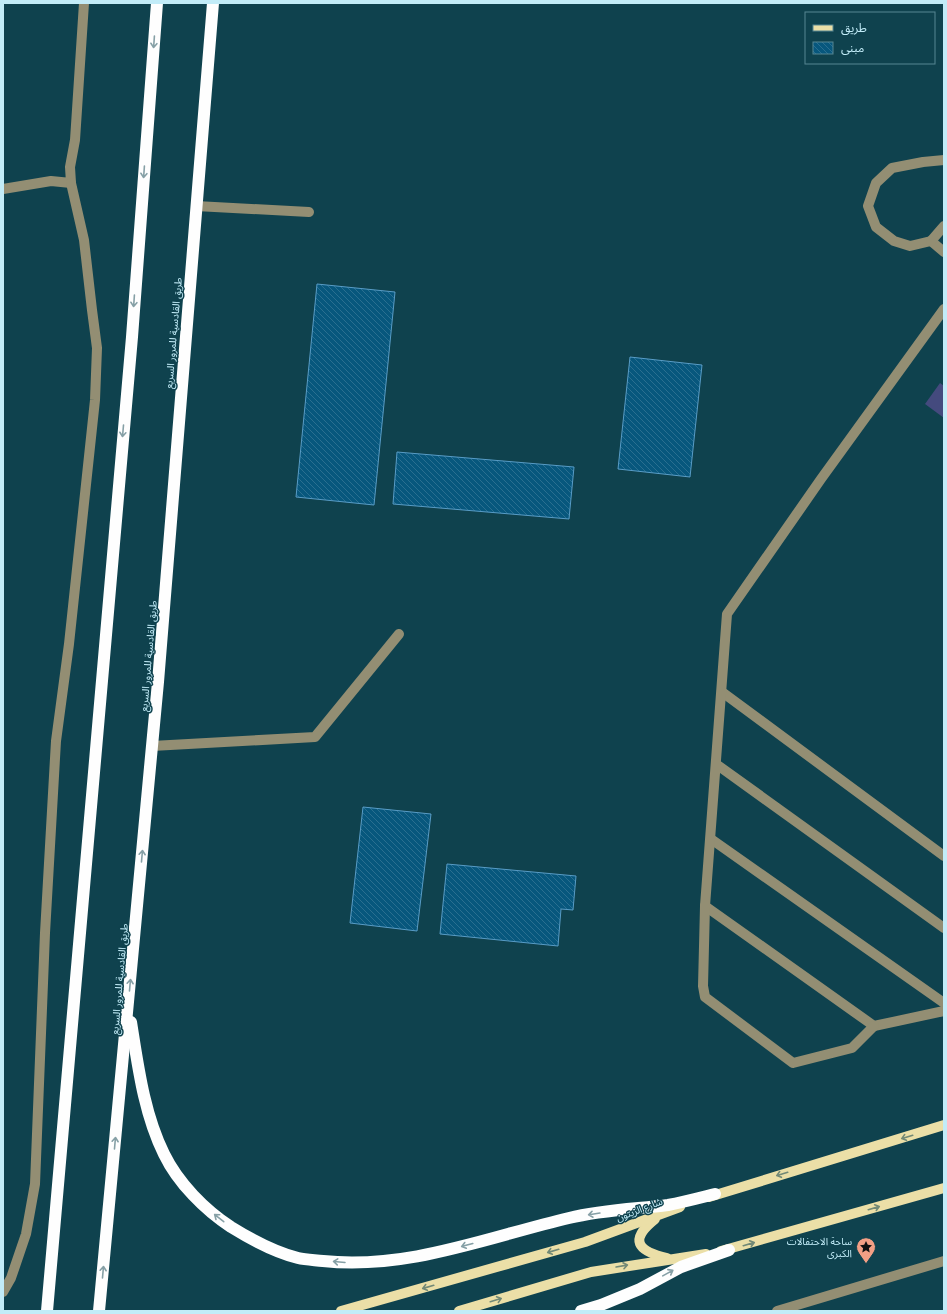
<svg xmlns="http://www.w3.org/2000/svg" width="947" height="1314" font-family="'Public Sans','Noto Sans Arabic',sans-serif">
<defs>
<pattern id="building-back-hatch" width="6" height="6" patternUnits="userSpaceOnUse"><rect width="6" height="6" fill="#07577d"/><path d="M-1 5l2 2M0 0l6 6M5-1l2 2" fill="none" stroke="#2a6f90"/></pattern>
</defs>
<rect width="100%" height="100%" fill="#0f424e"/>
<path fill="#444a7e" d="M940 383 944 386V418L925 404Z"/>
<g fill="url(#building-back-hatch)" stroke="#589cc6">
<path d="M317 284 395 292 374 505 296 497Z"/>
<path d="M630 357 702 365 690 477 618 469Z"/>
<path d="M397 452 574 467 569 519 393 504Z"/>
<path d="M363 807 431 814 417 931 350 923Z"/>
<path d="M447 864 576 876 573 910 561 909 558 946 440 934Z"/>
</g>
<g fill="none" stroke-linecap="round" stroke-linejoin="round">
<g stroke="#938e73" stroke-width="10">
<path d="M944 160 923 162 892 168 876 183 868 206 876 227 894 241 910 246 931 241 944 252"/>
<path d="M3 189 51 181 71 183 70 167 75 140 84 3"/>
<path d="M196 206 309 212"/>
<path d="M931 241 944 226"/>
<path d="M722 692 944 856"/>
<path d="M152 746 315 737 399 634"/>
<path d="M716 764 944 928"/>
<path d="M711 839 944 1003"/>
<path d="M705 906 874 1026 944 1011"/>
<path d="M874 1026 852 1048 793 1063 705 997 703 986 705 906 727 614 821 479 944 309"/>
<path d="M3 1292 11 1278 26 1234 35 1184 45 933 56 741 69 644 95 400 97 348 92 310 84 240 71 183"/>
<path d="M777 1311 944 1261"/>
</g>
<g stroke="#ebdfa7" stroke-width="10">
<path d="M709 1197 944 1125"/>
<path d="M655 1219C629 1240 637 1251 667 1258"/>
<path d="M721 1251 944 1188"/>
<path d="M341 1311 585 1242 680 1207"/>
<path d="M459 1311 591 1272 706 1254"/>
</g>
<g stroke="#fefefe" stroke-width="12">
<path d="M131 1022C138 1066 144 1114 164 1154 178 1183 205 1210 231 1227 252 1240 274 1252 298 1258 306 1260 315 1260 323 1261 408 1270 488 1237 569 1218 602 1210 635 1209 668 1205 684 1202 699 1198 715 1194"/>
<path d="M47 1311 132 337 157 3"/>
<path d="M99 1311 158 682 213 3"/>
<path d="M581 1311 601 1305 640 1289 681 1267 729 1250"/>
</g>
</g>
<defs><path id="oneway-shaft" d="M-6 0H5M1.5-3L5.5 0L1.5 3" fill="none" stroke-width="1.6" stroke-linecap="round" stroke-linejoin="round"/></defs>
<g stroke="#86a0a6">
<use href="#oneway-shaft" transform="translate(154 42) rotate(94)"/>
<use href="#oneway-shaft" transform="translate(144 172) rotate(94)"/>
<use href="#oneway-shaft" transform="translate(134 301) rotate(94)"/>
<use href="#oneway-shaft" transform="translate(123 431) rotate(95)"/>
<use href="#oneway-shaft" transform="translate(142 856) rotate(-85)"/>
<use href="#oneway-shaft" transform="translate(130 985) rotate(-85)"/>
<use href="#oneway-shaft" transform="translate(115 1143) rotate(-85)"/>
<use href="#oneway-shaft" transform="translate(594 1214) rotate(171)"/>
<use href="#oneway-shaft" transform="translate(219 1218) rotate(-142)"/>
<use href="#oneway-shaft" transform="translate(467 1245) rotate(165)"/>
<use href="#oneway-shaft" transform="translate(339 1262) rotate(-175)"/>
<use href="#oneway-shaft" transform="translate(103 1272) rotate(-85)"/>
<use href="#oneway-shaft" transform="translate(668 1273) rotate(-29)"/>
</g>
<g stroke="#728976">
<use href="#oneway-shaft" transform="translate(907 1137) rotate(163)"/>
<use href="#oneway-shaft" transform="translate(782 1174) rotate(163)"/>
<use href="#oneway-shaft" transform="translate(874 1208) rotate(-16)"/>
<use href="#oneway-shaft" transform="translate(749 1244) rotate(-16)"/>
<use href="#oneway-shaft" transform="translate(553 1251) rotate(164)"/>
<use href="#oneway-shaft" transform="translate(622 1266) rotate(-10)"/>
<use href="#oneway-shaft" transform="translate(428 1287) rotate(164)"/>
<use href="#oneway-shaft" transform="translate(496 1300) rotate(-17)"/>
</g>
<defs>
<symbol id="sight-pin" viewBox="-11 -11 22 30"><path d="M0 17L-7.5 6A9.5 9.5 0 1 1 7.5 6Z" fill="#f39f85" stroke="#0f424e"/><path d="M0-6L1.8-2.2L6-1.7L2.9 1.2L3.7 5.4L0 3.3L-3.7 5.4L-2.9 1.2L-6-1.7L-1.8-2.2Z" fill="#111"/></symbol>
</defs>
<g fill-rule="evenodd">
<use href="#sight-pin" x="855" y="1236" width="22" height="30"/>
</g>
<g text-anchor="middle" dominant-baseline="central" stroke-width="3" stroke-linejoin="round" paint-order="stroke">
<g font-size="10" fill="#c2ecf8" stroke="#0f424e">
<text transform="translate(173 333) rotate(-85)">طريق القادسية للمرور السريع</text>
<text transform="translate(148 656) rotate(-85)">طريق القادسية للمرور السريع</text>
<text transform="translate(119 979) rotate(-85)">طريق القادسية للمرور السريع</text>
<text transform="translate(639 1209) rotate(-21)">شارع الزيتون</text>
</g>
<g font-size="10" fill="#c2ecf8" stroke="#0f424e" text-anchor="end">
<text x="852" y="1241">ساحة الاحتفالات<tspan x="852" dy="12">الكبرى</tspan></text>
</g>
</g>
<rect width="947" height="1314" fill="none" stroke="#c2ecf8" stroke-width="8"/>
<rect x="805" y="12" width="130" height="52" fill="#0f424e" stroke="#578692"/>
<rect x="813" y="25" width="20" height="6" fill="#ebdfa7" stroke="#578692"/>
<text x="841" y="32" font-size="12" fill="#c2ecf8">طريق</text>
<rect x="813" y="42" width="20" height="12" fill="url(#building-back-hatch)" stroke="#578692"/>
<text x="841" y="52" font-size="12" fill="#c2ecf8">مبنى</text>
</svg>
